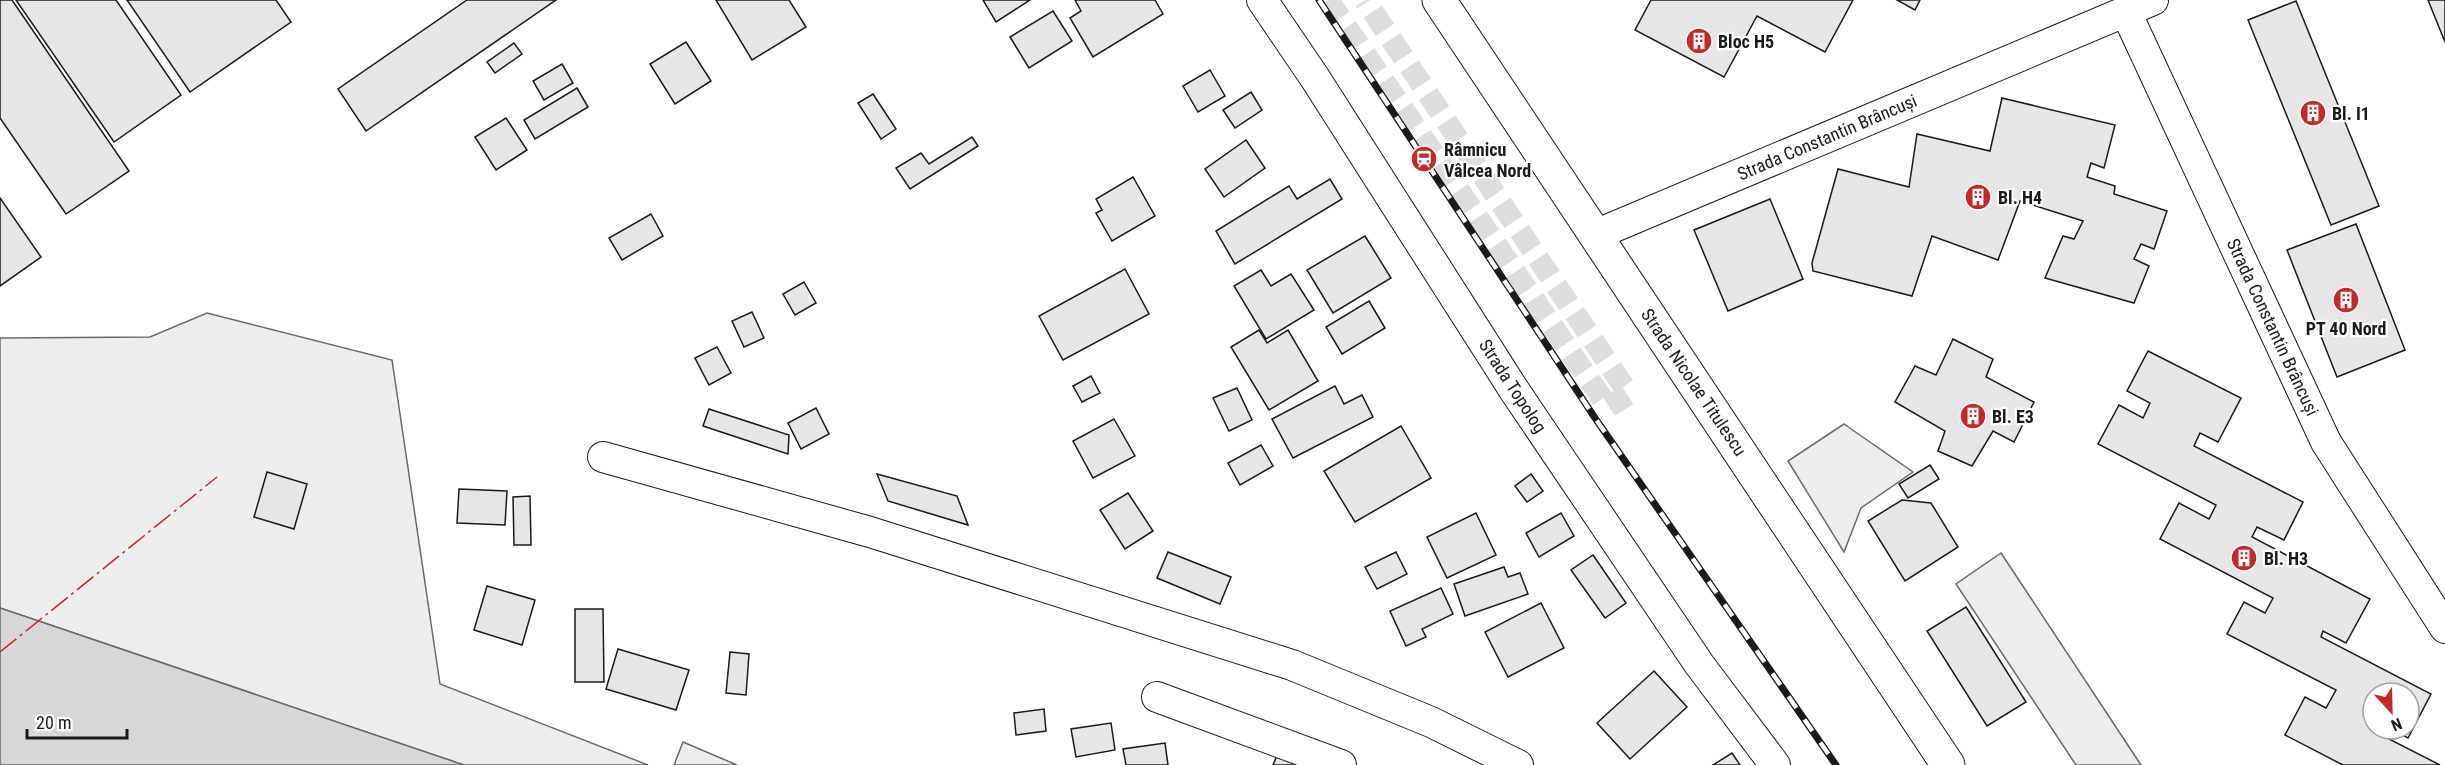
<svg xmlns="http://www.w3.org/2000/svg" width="2445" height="765" font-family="'Roboto Condensed',sans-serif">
<rect width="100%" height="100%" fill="#fff"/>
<g fill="#ededed" stroke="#6a6a6a" stroke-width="1.5">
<path d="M207 313 392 360 440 684 648 765H464L0 608V338L150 337Z"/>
<path d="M1844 424 1913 472 1861 508 1844 552 1788 461Z"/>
<path d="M2001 553 2139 762 2141 765H2076L1956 584Z"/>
<path d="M683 742 737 765H674Z"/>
</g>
<path fill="#d7d7d7" stroke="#6a6a6a" stroke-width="1.5" d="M0 608 464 765H0Z"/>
<g fill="#e6e6e6" stroke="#1a1a1a" stroke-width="1.5">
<path d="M0 0H12L129 171 66 214 0 118Z"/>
<path d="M16 0H116L181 95 114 142Z"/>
<path d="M127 0H276L291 22 190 92Z"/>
<path d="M467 0H556L366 131 338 89Z"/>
<path d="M716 0H789L806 27 752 60Z"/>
<path d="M983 0H1030L996 22Z"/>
<path d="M1075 0H1155L1163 14 1093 57 1070 18 1081 11Z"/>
<path d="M1651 0H1853L1825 52 1757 16 1724 77 1635 30Z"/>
<path d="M1897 0H1920L1915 10Z"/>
<path d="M2428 0H2445V42Z"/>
<path d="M2296 1 2379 206 2331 225 2248 20Z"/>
<path d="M1053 11 1072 41 1029 68 1010 37Z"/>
<path d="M686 42 711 81 675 104 650 64Z"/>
<path d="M514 43 522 54 495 73 487 62Z"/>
<path d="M562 64 573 83 544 100 533 81Z"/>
<path d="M1210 70 1225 96 1198 112 1183 86Z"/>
<path d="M577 88 588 107 535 139 524 120Z"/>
<path d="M1251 92 1262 110 1235 128 1223 110Z"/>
<path d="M873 94 896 129 881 139 858 103Z"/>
<path d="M2002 98 2115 125 2104 168 2091 163 2087 177 2115 186 2114 194 2167 211 2154 249 2141 244 2134 259 2149 266 2134 303 2045 278 2063 236 2074 239 2083 221 2020 201 1998 260 1932 236 1912 296 1813 271 1812 263 1838 169 1909 187 1917 134 1990 151Z"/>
<path d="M506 118 527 150 496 170 475 137Z"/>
<path d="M972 137 978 146 910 189 896 168 921 153 929 164Z"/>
<path d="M1246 140 1265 168 1224 197 1205 169Z"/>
<path d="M1133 177 1155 216 1112 241 1096 213 1102 210 1096 199Z"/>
<path d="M1330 179 1342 199 1235 264 1216 231 1289 186 1297 199Z"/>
<path d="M0 198 41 257 0 286Z"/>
<path d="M1770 199 1803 279 1728 311 1694 230Z"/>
<path d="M651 214 663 236 622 260 609 238Z"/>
<path d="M2356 224 2405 350 2337 377 2287 250Z"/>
<path d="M1365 236 1391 278 1333 313 1307 270Z"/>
<path d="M1125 269 1149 314 1063 360 1039 316Z"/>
<path d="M1261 270 1271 286 1291 274 1314 310 1266 339 1234 286Z"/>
<path d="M804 282 816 303 795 315 783 294Z"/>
<path d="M1369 301 1385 328 1342 354 1326 327Z"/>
<path d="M752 312 764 338 744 347 732 321Z"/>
<path d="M1259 330 1267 343 1288 330 1318 381 1269 410 1231 347Z"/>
<path d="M1953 339 1993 359 1986 377 2034 402 2014 442 1993 431 1972 466 1938 451 1945 431 1895 402 1915 366 1936 375Z"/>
<path d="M717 347 731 373 709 385 695 358Z"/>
<path d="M2148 351 2241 398 2218 442 2200 433 2194 446 2303 502 2284 540 2257 527 2252 537 2370 599 2346 643 2323 631 2321 637 2431 694 2408 738 2391 729H2409V693H2373V729H2386L2383 736 2440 765H2343L2285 735 2305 697 2326 708 2336 690 2227 634 2244 602 2265 613 2273 598 2160 539 2179 503 2209 519 2216 505 2098 444 2119 405 2143 418 2150 403 2127 391Z"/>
<path d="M1091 376 1100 393 1082 402 1073 386Z"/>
<path d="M1335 386 1344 404 1362 395 1373 417 1293 458 1272 419Z"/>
<path d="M1237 388 1252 420 1229 431 1213 398Z"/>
<path d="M816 408 829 434 801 449 788 423Z"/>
<path d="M709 409 789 435 788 454 703 426Z"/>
<path d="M1114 419 1135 456 1093 478 1073 441Z"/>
<path d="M1401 426 1431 478 1355 522 1324 471Z"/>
<path d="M1261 445 1273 466 1240 485 1228 463Z"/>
<path d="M1930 465 1939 479 1908 498 1899 484Z"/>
<path d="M267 472 307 484 294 529 254 517Z"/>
<path d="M877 474 957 496 968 525 888 501Z"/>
<path d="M1531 474 1543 491 1527 502 1515 486Z"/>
<path d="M459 489 507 491 505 525 457 523Z"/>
<path d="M1128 493 1153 531 1125 549 1100 510Z"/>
<path d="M530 496 531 545H514L513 497Z"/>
<path d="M1902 500 1931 503 1958 547 1905 581 1868 521Z"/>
<path d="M1476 513 1496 555 1447 578 1427 537Z"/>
<path d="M1561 513 1574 536 1539 557 1526 533Z"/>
<path d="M1168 552 1231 577 1220 604 1157 578Z"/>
<path d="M1396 552 1407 574 1377 589 1365 567Z"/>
<path d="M1593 555 1626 603 1605 618 1571 570Z"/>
<path d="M1504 567 1508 577 1520 573 1528 594 1465 616 1454 584Z"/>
<path d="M487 586 535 600 522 645 474 630Z"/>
<path d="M1441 588 1453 614 1422 629 1426 637 1406 646 1390 611Z"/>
<path d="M1541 603 1564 648 1508 677 1485 632Z"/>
<path d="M1966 607 2026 702 1987 726 1927 631Z"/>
<path d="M575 609H603L604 682H575Z"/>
<path d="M618 649 689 670 676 710 606 689Z"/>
<path d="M730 652 749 654 746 695 726 693Z"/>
<path d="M1654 671 1687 707 1630 759 1597 723Z"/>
<path d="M1044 709 1046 731 1016 735 1014 713Z"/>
<path d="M1111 723 1115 750 1076 757 1071 729Z"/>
<path d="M1165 743 1168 765H1126L1123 749Z"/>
<path d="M1278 753 1309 765H1273Z"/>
<path d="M1732 753 1740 765H1713Z"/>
</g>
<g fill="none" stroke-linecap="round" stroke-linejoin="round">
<path stroke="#ddd" stroke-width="22" stroke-dasharray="22 11" stroke-linecap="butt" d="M1328 0 1608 407 1629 394 1365 0"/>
<defs>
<g id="minor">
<path d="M1262 0 1315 78 1514 390 1699 664 1775 765"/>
<path d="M2126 12 2326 442 2445 628"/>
<path d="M1595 235 2153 0"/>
<path d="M603 457 870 532 1292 665 1431 722 1518 765"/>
<path d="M1157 697 1341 765"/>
</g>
<path id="secondary" d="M1439 0 1948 765"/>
</defs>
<use href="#minor" stroke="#1a1a1a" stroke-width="32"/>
<use href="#secondary" stroke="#1a1a1a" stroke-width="35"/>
<use href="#minor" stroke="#fff" stroke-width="30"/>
<use href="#secondary" stroke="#fff" stroke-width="33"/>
<defs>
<path id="rail" d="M1319 0 1595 418 1836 765"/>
</defs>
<use href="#rail" stroke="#1a1a1a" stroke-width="7"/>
<use href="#rail" stroke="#fff" stroke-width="4.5" stroke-dasharray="14" stroke-linecap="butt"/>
<path stroke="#c62828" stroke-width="1.5" stroke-dasharray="21 4.5 3 4.5" stroke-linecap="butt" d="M0 652 217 477"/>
</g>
<defs>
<symbol id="building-disc" viewBox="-11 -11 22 22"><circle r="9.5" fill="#c62828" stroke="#fff"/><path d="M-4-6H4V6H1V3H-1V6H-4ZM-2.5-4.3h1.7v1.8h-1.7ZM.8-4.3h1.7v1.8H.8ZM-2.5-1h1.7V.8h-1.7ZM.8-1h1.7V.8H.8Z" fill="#fff"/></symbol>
<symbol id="station-disc" viewBox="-11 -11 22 22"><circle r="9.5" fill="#c62828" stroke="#fff"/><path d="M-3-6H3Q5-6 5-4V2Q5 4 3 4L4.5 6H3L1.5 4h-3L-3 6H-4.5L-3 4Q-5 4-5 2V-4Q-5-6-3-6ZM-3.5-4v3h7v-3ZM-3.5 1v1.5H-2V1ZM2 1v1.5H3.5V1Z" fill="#fff"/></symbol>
</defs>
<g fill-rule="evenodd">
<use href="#building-disc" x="1684" y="26" width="30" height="30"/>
<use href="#building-disc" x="2298" y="98" width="30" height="30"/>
<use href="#station-disc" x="1409" y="144" width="30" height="30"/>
<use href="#building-disc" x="1963" y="182" width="30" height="30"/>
<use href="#building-disc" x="2331" y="285" width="30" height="30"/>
<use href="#building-disc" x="1958" y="401" width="30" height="30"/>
<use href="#building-disc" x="2229" y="543" width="30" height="30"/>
</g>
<g text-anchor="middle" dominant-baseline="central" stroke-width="4.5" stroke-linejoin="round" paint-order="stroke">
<g font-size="18" font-weight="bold" fill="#1a1a1a" stroke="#fff" text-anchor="start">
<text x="1718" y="41">Bloc H5</text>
<text x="2332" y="113">Bl. I1</text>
<text x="1444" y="149">Râmnicu<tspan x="1444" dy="21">Vâlcea Nord</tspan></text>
<text x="1998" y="197">Bl. H4</text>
<text x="2346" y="328" text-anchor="middle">PT 40 Nord</text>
<text x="1992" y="416">Bl. E3</text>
<text x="2264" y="558">Bl. H3</text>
</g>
<g font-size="18" fill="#1a1a1a" stroke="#fff">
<text transform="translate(1827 137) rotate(-23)">Strada Constantin Brâncuși</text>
<text transform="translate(2273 327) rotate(65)">Strada Constantin Brâncuși</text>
<text transform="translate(1694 382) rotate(56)">Strada Nicolae Titulescu</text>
<text transform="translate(1513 386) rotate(57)">Strada Topolog</text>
</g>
</g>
<g transform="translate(2391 711) rotate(158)"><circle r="28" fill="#ffffff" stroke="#a3a3a3" stroke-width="1.5"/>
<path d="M0-4.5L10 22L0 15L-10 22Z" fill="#c62828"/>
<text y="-9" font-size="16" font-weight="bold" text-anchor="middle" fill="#1a1a1a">N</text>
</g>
<path d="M27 729v9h100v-9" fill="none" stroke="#1a1a1a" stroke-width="3"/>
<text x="36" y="729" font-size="18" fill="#1a1a1a" stroke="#ffffff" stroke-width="4.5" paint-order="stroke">20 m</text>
</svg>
